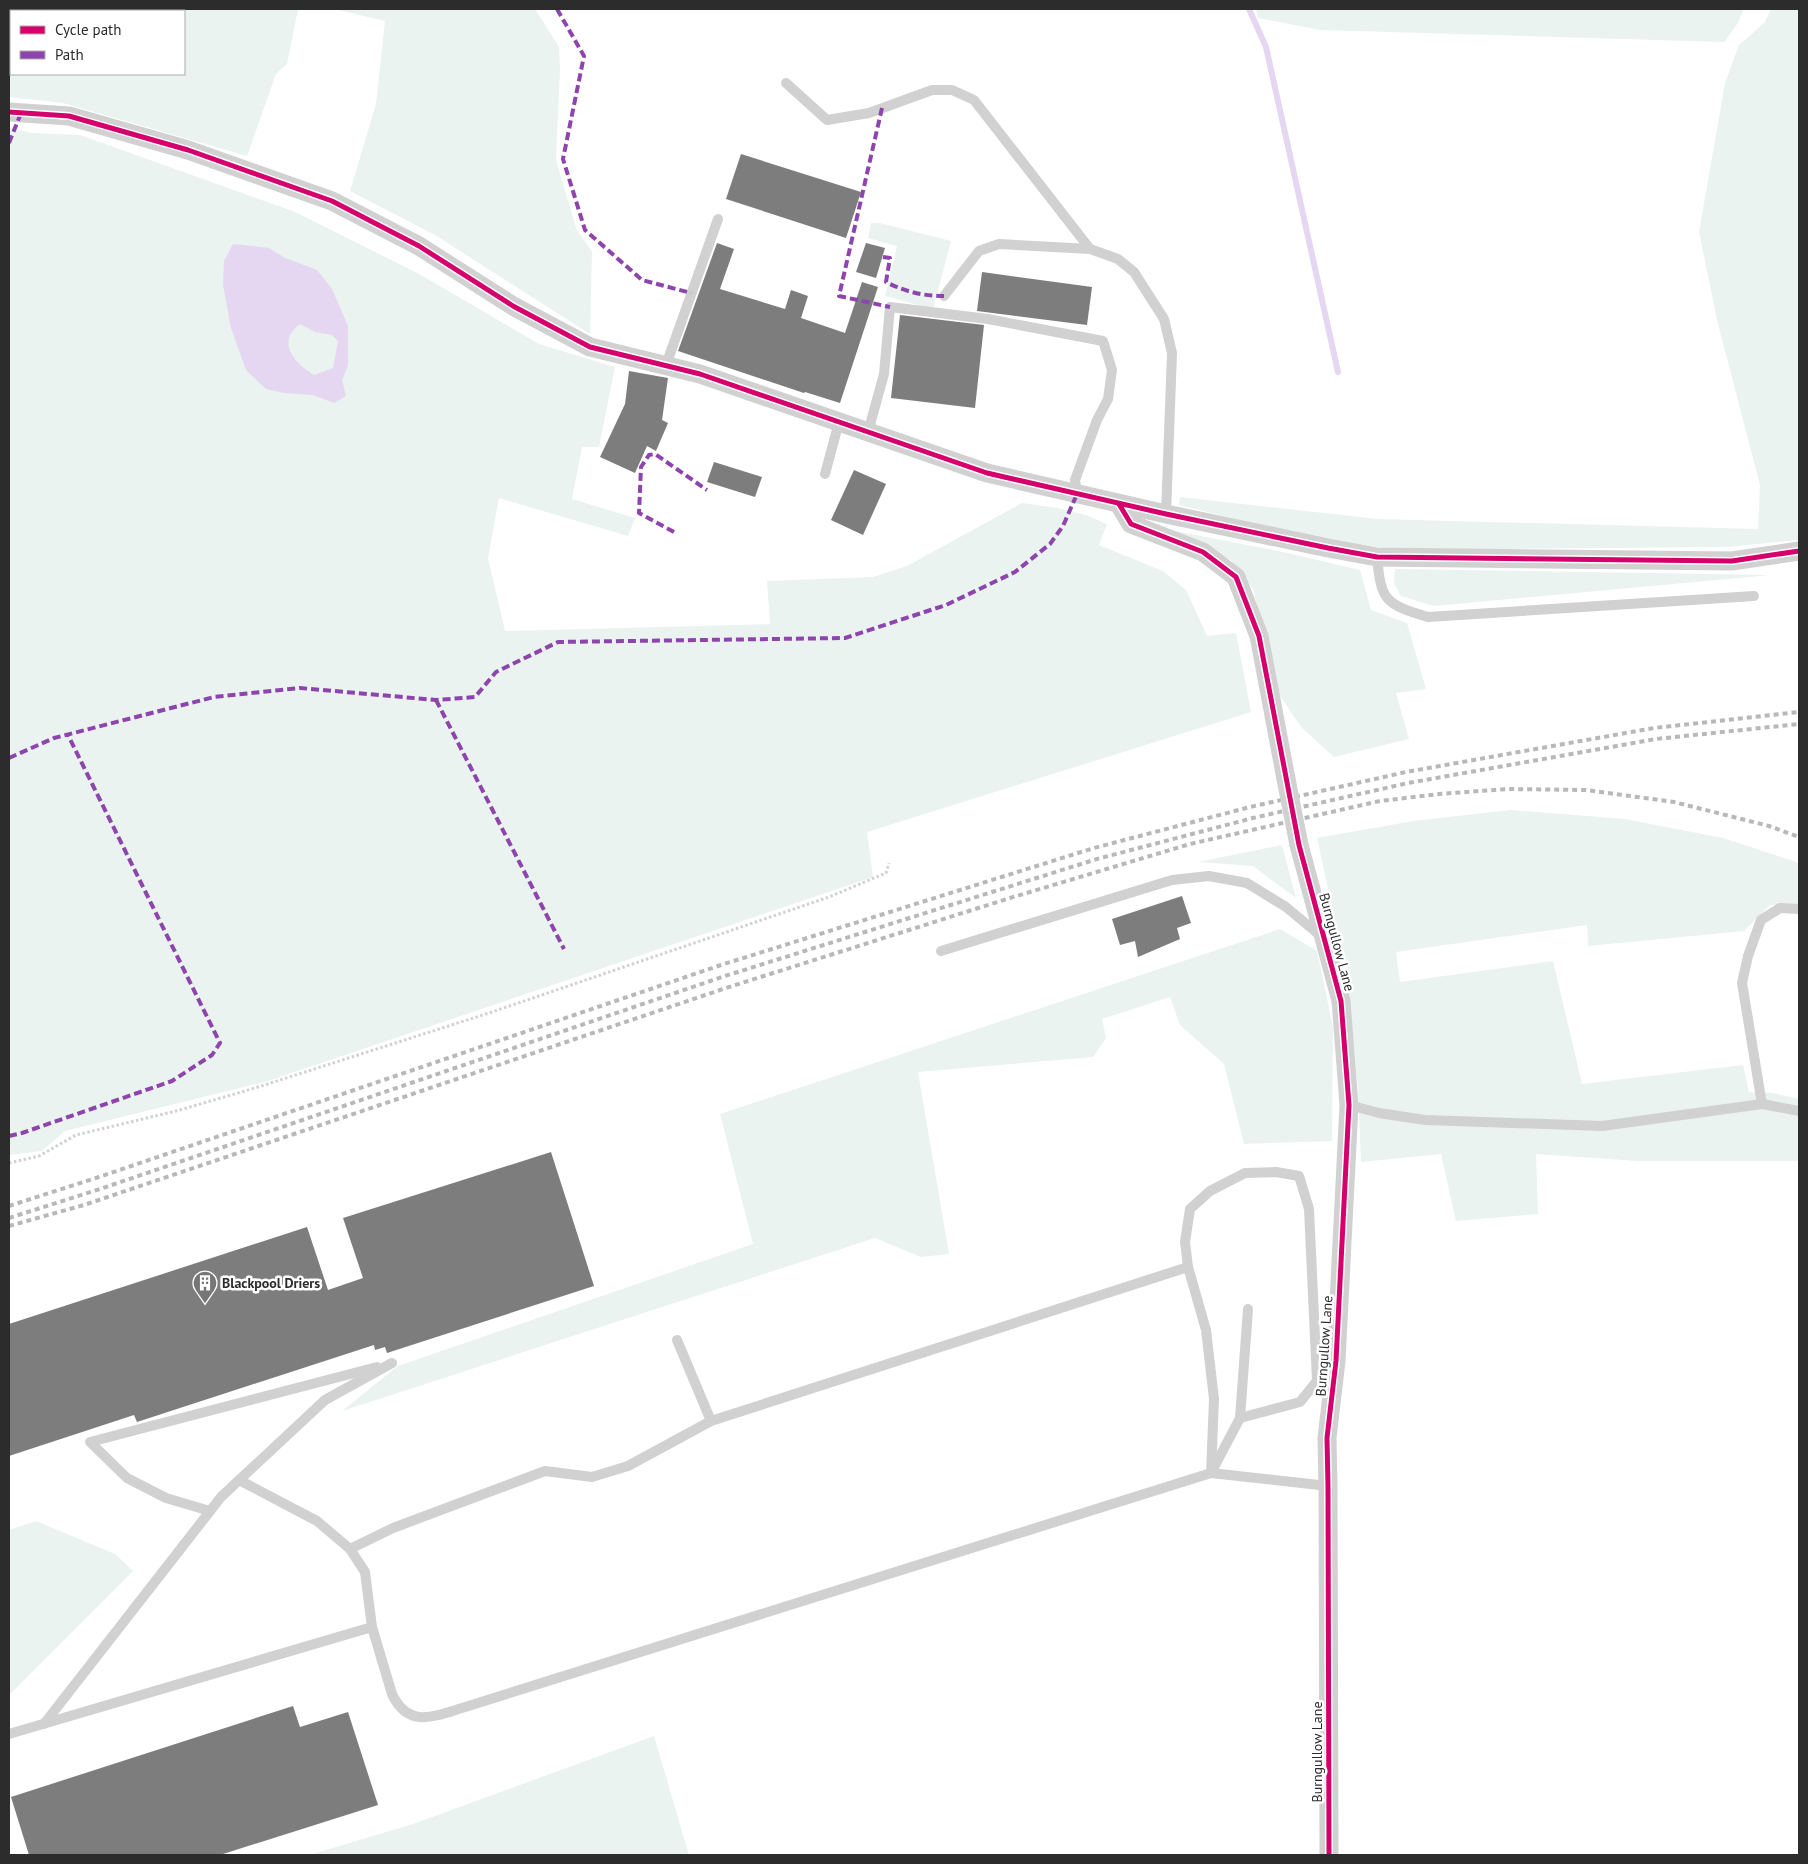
<svg xmlns="http://www.w3.org/2000/svg" width="1808" height="1864" font-family="'PT Sans',sans-serif">
<rect width="100%" height="100%" fill="#fff"/>
<g fill="#eaf3f0" fill-rule="evenodd">
<path d="M9 9H298L287 64 276 74 247 156 63 103 9 97ZM11 11H184V74H11Z"/>
<path d="M334 9H535L559 47 560 70 556 160 576 228 592 252 590 334 435 235 350 191 376 104 385 21Z"/>
<path d="M1256 9H1744L1738 23 1724 42 1320 30 1258 18Z"/>
<path d="M1771 9H1799V540L1728 547 1399 550 1322 540 1179 505 1180 497 1378 519 1758 529 1760 485 1717 320 1699 232 1725 83 1739 45 1765 22Z"/>
<path d="M9 127 31 133 80 135 295 212 421 275 539 344 615 367 599 447H582L572 499 635 518 628 536 499 498 488 558 505 631 770 624 767 581 873 577 907 566 1022 503 1058 508 1086 515 1107 524 1099 545 1163 571 1186 590 1207 636 1236 633 1251 712 867 832 873 877 268 1081 65 1131 42 1151 9 1155Z"/>
<path d="M871 223H880L951 241 933 309 885 296 897 246 868 238Z"/>
<path d="M1170 530 1283 552 1360 570 1371 610 1407 623 1426 689 1396 693 1409 739 1334 757 1302 728 1278 693 1253 589 1231 560Z"/>
<path d="M1395 569 1771 575 1434 606 1401 596 1394 583Z"/>
<path d="M1510 810 1625 819 1723 838 1799 863V904L1770 905 1744 931 1588 946 1587 925 1396 952 1400 982 1553 961 1582 1084 1743 1065 1749 1092 1773 1093 1799 1099V1161H1638L1536 1154 1538 1214 1456 1221 1441 1154 1361 1162 1358 1089 1347 975 1317 838 1413 821Z"/>
<path d="M1282 845 1296 898 1253 866 1198 862Z"/>
<path d="M1280 929 1317 951 1333 1027 1332 1141 1244 1144 1224 1064 1180 1025 1170 997 1102 1019 1106 1038 1093 1057 918 1072 949 1254 921 1257 875 1238 342 1411 398 1366 753 1244 720 1114Z"/>
<path d="M36 1521 115 1554 133 1571 9 1695V1530Z"/>
<path d="M654 1736 689 1855H309L413 1824Z"/>
</g>
<path fill="#e5d6f1" fill-rule="evenodd" d="M233 244 269 248 285 258 317 270 332 289 348 326V366L342 380 346 396 334 403 313 395 284 393 266 389 246 370 231 328 223 285 224 261ZM300 324 315 332 332 335 338 341 333 368 314 375C294 363 276 342 300 324Z"/>
<g fill="none" stroke-linecap="round" stroke-linejoin="round">
<path stroke="#e5d6f1" stroke-width="6" d="M1249 9 1266 47 1338 372"/>
</g>
<g fill="#7d7d7d">
<path d="M741 154 861 192 846 238 726 199Z"/>
<path d="M717 243 734 249 720 289 785 309 791 290 808 296 801 318 845 333 862 282 878 287 840 403 805 392 804 393 678 351Z"/>
<path d="M866 243 885 248 876 278 856 272Z"/>
<path d="M982 272 1092 287 1087 325 977 311Z"/>
<path d="M900 315 984 325 975 408 891 398Z"/>
<path d="M629 371 668 378 662 420 668 423 656 451 647 446 635 473 600 457 625 404Z"/>
<path d="M714 462 762 477 755 497 707 482Z"/>
<path d="M854 470 886 484 863 535 831 520Z"/>
<path d="M1182 896 1191 923 1177 928 1180 939 1138 957 1135 941 1120 945 1112 919Z"/>
<path d="M551 1152 594 1286 387 1353 385 1347 375 1350 374 1345 137 1422 134 1415 9 1456V1324L307 1227 328 1290 363 1278 343 1218Z"/>
<path d="M293 1706 300 1727 348 1712 378 1805 220 1855H29L11 1797Z"/>
</g>
<g fill="none" stroke-linecap="round" stroke-linejoin="round">
<path stroke="#d1d1d1" stroke-width="3" stroke-dasharray="2.5 2.5" stroke-linecap="butt" d="M9 1163 39 1156 76 1135 176 1111 255 1088 489 1013 829 897 886 873 889 863"/>
<g stroke="#d1d1d1" stroke-width="10">
<path d="M786 83 827 120 869 113 932 90H952L974 100 1090 249"/>
<path d="M944 296 979 251 999 244 1090 249 1118 259 1134 272 1164 319 1172 353 1166 514"/>
<path d="M666 365 718 219"/>
<path d="M868 432 884 374 890 307 988 319 1103 341 1112 370 1108 399 1097 420 1075 480 1077 494"/>
<path d="M825 474 839 422"/>
<path d="M1377 557C1381 601 1385 604 1428 617L1754 596"/>
<path d="M941 951 1172 880 1209 876 1247 883 1286 907 1322 937"/>
<path d="M1762 1104 1742 983 1748 956 1761 920 1780 908 1799 909"/>
<path d="M1349 1105 1379 1113 1425 1120 1602 1126 1762 1104 1799 1111"/>
<path d="M677 1340 711 1421"/>
<path d="M1212 1471 1240 1418 1248 1309"/>
<path d="M1211 1473 1214 1399 1206 1330 1188 1267 1185 1242 1190 1209 1210 1191 1245 1173 1276 1172 1299 1176 1309 1209 1317 1381 1300 1402 1240 1418"/>
<path d="M239 1480 317 1521 350 1549 365 1572 372 1627 392 1694C408 1728 433 1717 462 1708L1211 1473 1328 1486"/>
<path d="M210 1511 166 1498 127 1478 90 1442 377 1367"/>
<path d="M350 1549 393 1528 545 1471 592 1477 628 1466 711 1421 1188 1267"/>
<path d="M44 1724 221 1497 325 1400 392 1363"/>
<path d="M9 1734 372 1627"/>
</g>
<g stroke="#d1d1d1" stroke-width="19">
<path d="M9 112 69 116 188 150 332 201 419 246 513 306 590 347 700 374 987 473 1166 514 1328 548 1377 557 1732 561 1799 551"/>
<path d="M1119 504 1131 524 1203 552 1236 577 1259 636 1286 779"/>
<path d="M1299 845 1341 1001 1349 1105 1336 1361 1327 1438 1328 1486 1329 1855"/>
</g>
<g stroke="#b8b8b8" stroke-width="4" stroke-dasharray="5 4" stroke-linecap="butt">
<path d="M9 1206 99 1177 721 965 1094 848 1250 807 1406 772 1654 728 1799 712"/>
<path d="M9 1218 103 1188 725 976 1097 859 1253 818 1408 783 1656 739 1799 724"/>
<path d="M9 1226 84 1205 726 988 1010 898 1190 844 1380 801 1439 794 1507 789 1586 790 1674 802 1769 826 1799 837"/>
</g>
<path stroke="#d1d1d1" stroke-width="19" d="M1286 779 1299 845"/>
<g stroke="#8e44ad" stroke-width="4" stroke-dasharray="8 4" stroke-linecap="butt">
<path d="M557 9 584 56 563 159 585 230 642 280 691 293"/>
<path d="M882 108 839 296 890 307"/>
<path d="M9 143 21 113"/>
<path d="M883 257 890 258 886 282C906 292 923 296 944 296"/>
<path d="M674 532 639 513 641 467 649 455 655 454 707 490"/>
<path d="M436 700 564 949"/>
<path d="M9 758 54 738 214 697 300 688 436 700 475 697 496 672 558 642 845 638 946 605 1015 572 1050 544 1063 526 1077 494"/>
<path d="M9 1136 22 1133 172 1081 212 1055 220 1043 68 735"/>
</g>
<defs>
<g id="cycleway">
<path d="M9 112 69 116 188 150 332 201 419 246 513 306 590 347 700 374 987 473 1166 514 1328 548 1377 557 1732 561 1799 551"/>
<path d="M1119 504 1131 524 1203 552 1236 577 1259 636 1299 845 1341 1001 1349 1105 1336 1361 1327 1438 1328 1486 1329 1855"/>
</g>
</defs>
<use href="#cycleway" stroke="#fff" stroke-width="8"/>
<use href="#cycleway" stroke="#d6006c" stroke-width="5"/>
</g>
<defs>
<symbol id="building-pin" viewBox="-11 -11 22 30"><path d="M0 17L-7.5 6A9.5 9.5 0 1 1 7.5 6Z" fill="#767676" stroke="#fff"/><path d="M-4-6H4V6H1V3H-1V6H-4ZM-2.5-4.3h1.7v1.8h-1.7ZM.8-4.3h1.7v1.8H.8ZM-2.5-1h1.7V.8h-1.7ZM.8-1h1.7V.8H.8Z" fill="#fff"/></symbol>
</defs>
<g fill-rule="evenodd">
<use href="#building-pin" x="191" y="1269" width="28" height="38"/>
</g>
<g text-anchor="middle" dominant-baseline="central" stroke-width="5" stroke-linejoin="round" paint-order="stroke">
<g font-size="14" fill="#2c2c2c" stroke="#fff">
<text transform="translate(1337 942) rotate(75)">Burngullow Lane</text>
<text transform="translate(1324 1346) rotate(-86)">Burngullow Lane</text>
<text transform="translate(1317 1752) rotate(-90)">Burngullow Lane</text>
</g>
<g font-size="14" font-weight="bold" fill="#2c2c2c" stroke="#fff" text-anchor="start">
<text x="222" y="1283">Blackpool Driers</text>
</g>
</g>
<rect width="1808" height="1864" fill="none" stroke="#2c2c2c" stroke-width="20"/>
<rect x="10" y="10" width="175" height="65" fill="#ffffff" stroke="#ababab"/>
<rect x="20" y="26" width="25" height="8" fill="#d6006c" stroke="#ababab"/>
<text x="55" y="35" font-size="15" fill="#2c2c2c">Cycle path</text>
<rect x="20" y="51" width="25" height="8" fill="#8e44ad" stroke="#ababab"/>
<text x="55" y="60" font-size="15" fill="#2c2c2c">Path</text>
</svg>
